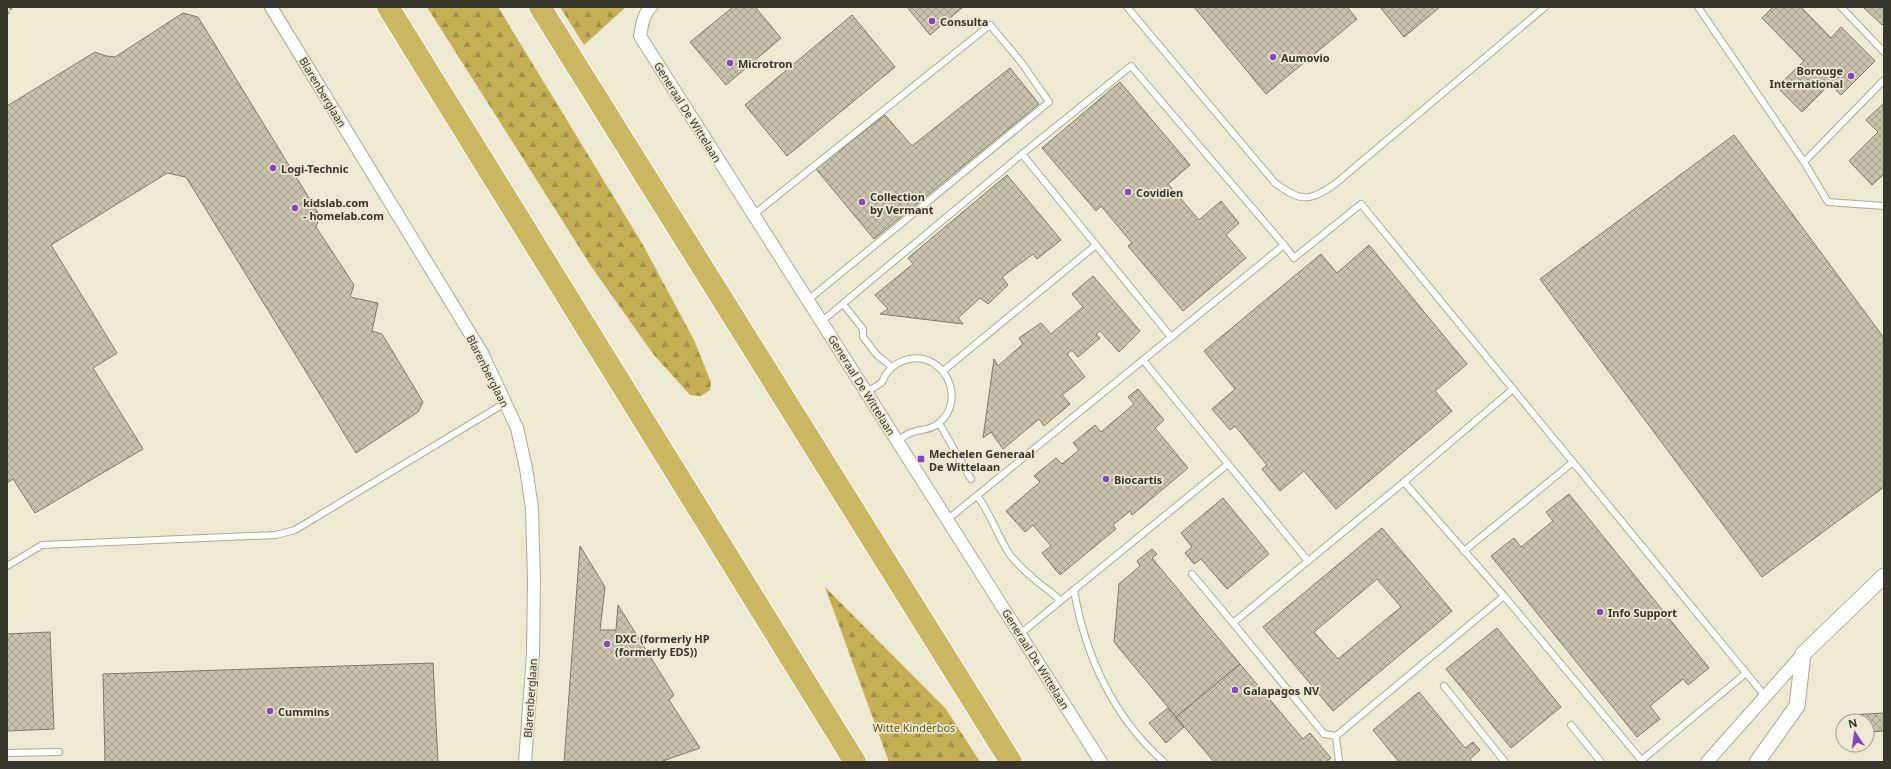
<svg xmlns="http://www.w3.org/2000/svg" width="1891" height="769" font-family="'Noto Sans',sans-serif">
<defs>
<pattern id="forest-firs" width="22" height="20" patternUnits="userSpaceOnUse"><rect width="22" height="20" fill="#c5af55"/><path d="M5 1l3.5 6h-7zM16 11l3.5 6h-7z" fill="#a18f47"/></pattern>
<pattern id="building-cross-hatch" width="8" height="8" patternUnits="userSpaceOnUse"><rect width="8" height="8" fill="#c9c3ad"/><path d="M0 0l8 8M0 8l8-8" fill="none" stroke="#a49f8d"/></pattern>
</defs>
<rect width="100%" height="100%" fill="#eee9d2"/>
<g fill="url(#forest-firs)">
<path d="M427 7H498L643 245 694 340 711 382 710 390 701 396 690 395 654 355 593 269Z"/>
<path d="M560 7H626L584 45Z"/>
<path d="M825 587 946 709 980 762H889Z"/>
</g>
<g fill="url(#building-cross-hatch)" stroke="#7f7a66" fill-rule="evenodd">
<path d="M733 7H755L781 38 726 85 690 42Z"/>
<path d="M907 7H963L930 35Z"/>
<path d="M1194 7H1347L1357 19 1266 94Z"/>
<path d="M1380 7H1440L1404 37Z"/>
<path d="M1773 7H1801L1831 38 1841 27 1875 61 1841 95 1830 84 1802 112 1777 87 1804 61 1762 18Z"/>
<path d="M1863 7H1884V23L1882 25Z"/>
<path d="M183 13 198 17 320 216 316 227 354 285 350 297 378 303 372 331 382 334 423 402 418 412 356 453 186 177 167 173 51 245 117 353 93 368 143 449 35 513 13 479 7 483V106L95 52 106 56 115 57Z"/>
<path d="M852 15 895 67 787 156 745 105Z"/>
<path d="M1010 68 1039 104 874 239 816 169 885 115 912 146Z"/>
<path d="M1120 82 1190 165 1168 184 1199 220 1221 201 1239 223 1226 235 1246 258 1183 311 1128 246 1132 243 1101 206 1096 211 1042 148Z"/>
<path d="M1884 103V174L1872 185 1849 161 1878 132 1866 120Z"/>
<path d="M1734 135 1884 338V487L1762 577 1540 279Z"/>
<path d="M1007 175 1061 240 1037 259 1033 254 1002 277 1008 285 988 304 980 298 958 318 963 324 880 314 888 309 875 295 913 264 908 258Z"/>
<path d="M1369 245 1467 364 1435 391 1452 411 1336 509 1304 471 1280 491 1262 469 1267 465 1235 426 1230 430 1212 409 1235 389 1204 351 1321 254 1337 273Z"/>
<path d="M1093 276 1140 331 1119 352 1100 331 1096 334 1100 338 1078 357 1072 350 1067 354 1085 377 1062 395 1070 404 1044 426 1039 419 1003 449 991 432 983 438 994 359 998 366 1023 344 1019 338 1041 323 1051 334 1083 307 1072 294Z"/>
<path d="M1138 389 1164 420 1155 428 1188 468 1132 515 1130 511 1113 525 1116 529 1060 575 1042 553 1051 546 1033 525 1025 532 1006 511 1040 482 1034 476 1056 458 1062 464 1079 450 1073 443 1095 425 1101 432 1134 404 1128 397Z"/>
<path d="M1569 494 1709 668 1688 685 1683 679 1650 706 1660 719 1637 737 1491 556 1514 538 1521 547 1553 521 1546 512Z"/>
<path d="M1223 498 1269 554 1227 589 1201 559 1194 564 1185 553 1192 547 1181 533Z"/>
<path d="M1382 528 1452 611 1333 711 1263 627ZM1377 579 1401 607 1338 659 1314 632Z"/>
<path d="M580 546 605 587 600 630H616L618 605 674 695 669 700 700 748 660 762H564Z"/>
<path d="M1152 549 1157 554 1152 558 1240 664 1176 717 1114 642 1119 584 1140 566 1137 561Z"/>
<path d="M1497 628 1561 707 1511 748 1446 669Z"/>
<path d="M50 632 54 729 7 731V634Z"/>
<path d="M433 663 438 762H105L103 674Z"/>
<path d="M1240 664 1303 739 1310 733 1331 758 1326 762H1214L1176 717Z"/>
<path d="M1419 692 1465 748 1473 742 1480 750 1470 759 1472 762H1399L1373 730Z"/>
<path d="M1168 708 1184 727 1166 743 1149 723Z"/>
<path d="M1884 713V731L1867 732V721H1849V715Z"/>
</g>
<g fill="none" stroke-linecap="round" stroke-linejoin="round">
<defs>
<g id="service">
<path d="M1127 7 1275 183C1301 202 1309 202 1335 184L1545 7"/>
<path d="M1698 7 1804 162 1828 202 1884 206"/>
<path d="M1841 7 1884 52"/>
<path d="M1022 154 1131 66 1284 245"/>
<path d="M1804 162 1884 80"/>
<path d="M753 215 990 25 1021 62 1049 102 808 300"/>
<path d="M843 304 863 329V337L877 355 892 367"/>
<path d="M821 322 1022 154 1096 245"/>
<path d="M943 371 1096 245 1171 337"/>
<path d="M866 392C871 389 878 386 882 382 884 380 884 376 886 374 891 367 900 361 909 359 945 352 967 400 939 423 931 430 923 429 913 432 908 433 902 438 897 441"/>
<path d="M939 423 971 479"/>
<path d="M1228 464 1308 561 1233 623 1324 734 1336 736"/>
<path d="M1404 482 1513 389"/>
<path d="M977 496C991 513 997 536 1010 555 1016 562 1024 571 1032 577 1041 586 1052 591 1060 601"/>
<path d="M947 520 1284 245 1294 258 1361 204 1765 696"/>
<path d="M1464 551 1573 462"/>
<path d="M1308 561 1404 482 1504 596 1336 736 1339 762"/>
<path d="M7 566 42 545 276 535 295 530 505 403"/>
<path d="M1192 574 1233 623"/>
<path d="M1074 590C1085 655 1113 717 1164 762"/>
<path d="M1504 596 1643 762"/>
<path d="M1020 634 1228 464 1143 360"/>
<path d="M1444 686 1505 762"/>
<path d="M1571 725 1601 762"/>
<path d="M7 753 59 752"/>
<path d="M1642 760 1746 673"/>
</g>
<g id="minor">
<path d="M271 7 482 353 517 428 526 468 532 508 534 581 533 654 525 762"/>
<path d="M651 7C643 14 642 26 640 36L1101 762"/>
<path d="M1707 762 1803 654"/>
</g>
<path id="tertiary" d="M1757 762 1797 706 1803 654 1884 576"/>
<g id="motorway">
<path d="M388 7 855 762"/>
<path d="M540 7 1011 762"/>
</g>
</defs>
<use href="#service" stroke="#afa994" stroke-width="8"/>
<use href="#minor" stroke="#afa994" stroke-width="14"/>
<use href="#tertiary" stroke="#afa994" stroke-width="17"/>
<use href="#motorway" stroke="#fff" stroke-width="24"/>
<path stroke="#9c9887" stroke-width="2.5" stroke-dasharray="3 2" stroke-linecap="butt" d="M7 14 12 7"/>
<use href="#service" stroke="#fff" stroke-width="6"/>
<use href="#minor" stroke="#fff" stroke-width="12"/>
<use href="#tertiary" stroke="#fff" stroke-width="15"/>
<use href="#motorway" stroke="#cbb661" stroke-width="22"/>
</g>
<g fill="#8647bc" stroke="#eee9d2" stroke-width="1.5">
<circle cx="932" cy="21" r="4"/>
<circle cx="1273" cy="57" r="4"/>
<circle cx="730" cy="63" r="4"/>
<circle cx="1851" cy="76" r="4"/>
<circle cx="273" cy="168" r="4"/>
<circle cx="1128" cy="192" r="4"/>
<circle cx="862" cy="202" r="4"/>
<circle cx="295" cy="208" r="4"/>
<rect x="917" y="455" width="8" height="8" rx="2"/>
<circle cx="1106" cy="479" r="4"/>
<circle cx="1600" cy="612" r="4"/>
<circle cx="607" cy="644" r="4"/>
<circle cx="1235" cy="690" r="4"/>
<circle cx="270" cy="711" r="4"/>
</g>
<g text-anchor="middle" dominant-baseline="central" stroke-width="3.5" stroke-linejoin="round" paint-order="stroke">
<g font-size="11" font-weight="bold" fill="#38352c" stroke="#eee9d2" text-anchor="start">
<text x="940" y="21">Consulta</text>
<text x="1281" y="57">Aumovio</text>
<text x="738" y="63">Microtron</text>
<text x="1843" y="70" text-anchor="end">Borouge<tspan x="1843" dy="13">International</tspan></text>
<text x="281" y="168">Logi-Technic</text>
<text x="1136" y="192">Covidien</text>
<text x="870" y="196">Collection<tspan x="870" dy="13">by Vermant</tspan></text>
<text x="303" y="202">kidslab.com<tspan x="303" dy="13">- homelab.com</tspan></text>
<text x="929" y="453">Mechelen Generaal<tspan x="929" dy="13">De Wittelaan</tspan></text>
<text x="1114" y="479">Biocartis</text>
<text x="1608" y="612">Info Support</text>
<text x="615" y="638">DXC (formerly HP<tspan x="615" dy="13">(formerly EDS))</tspan></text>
<text x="1243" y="690">Galapagos NV</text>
<text x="278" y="711">Cummins</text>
</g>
<g font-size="11" fill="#38352c" stroke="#eee9d2">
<text transform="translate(323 92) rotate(59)">Blarenberglaan</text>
<text transform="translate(688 112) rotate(58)">Generaal De Wittelaan</text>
<text transform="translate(488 371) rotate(63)">Blarenberglaan</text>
<text transform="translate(862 385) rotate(58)">Generaal De Wittelaan</text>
<text transform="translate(1036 659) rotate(58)">Generaal De Wittelaan</text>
<text transform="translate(530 698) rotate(-86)">Blarenberglaan</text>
</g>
<g font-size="11" fill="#655611" stroke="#eee9d2">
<text x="914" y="727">Witte Kinderbos</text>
</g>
</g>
<rect width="1891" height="769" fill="none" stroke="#38352c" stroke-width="16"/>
<g transform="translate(1855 733) rotate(347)"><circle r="19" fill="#eee9d2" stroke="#a5a190"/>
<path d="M0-3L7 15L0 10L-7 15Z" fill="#8647bc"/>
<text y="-6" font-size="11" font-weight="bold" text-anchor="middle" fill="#38352c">N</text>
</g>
</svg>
